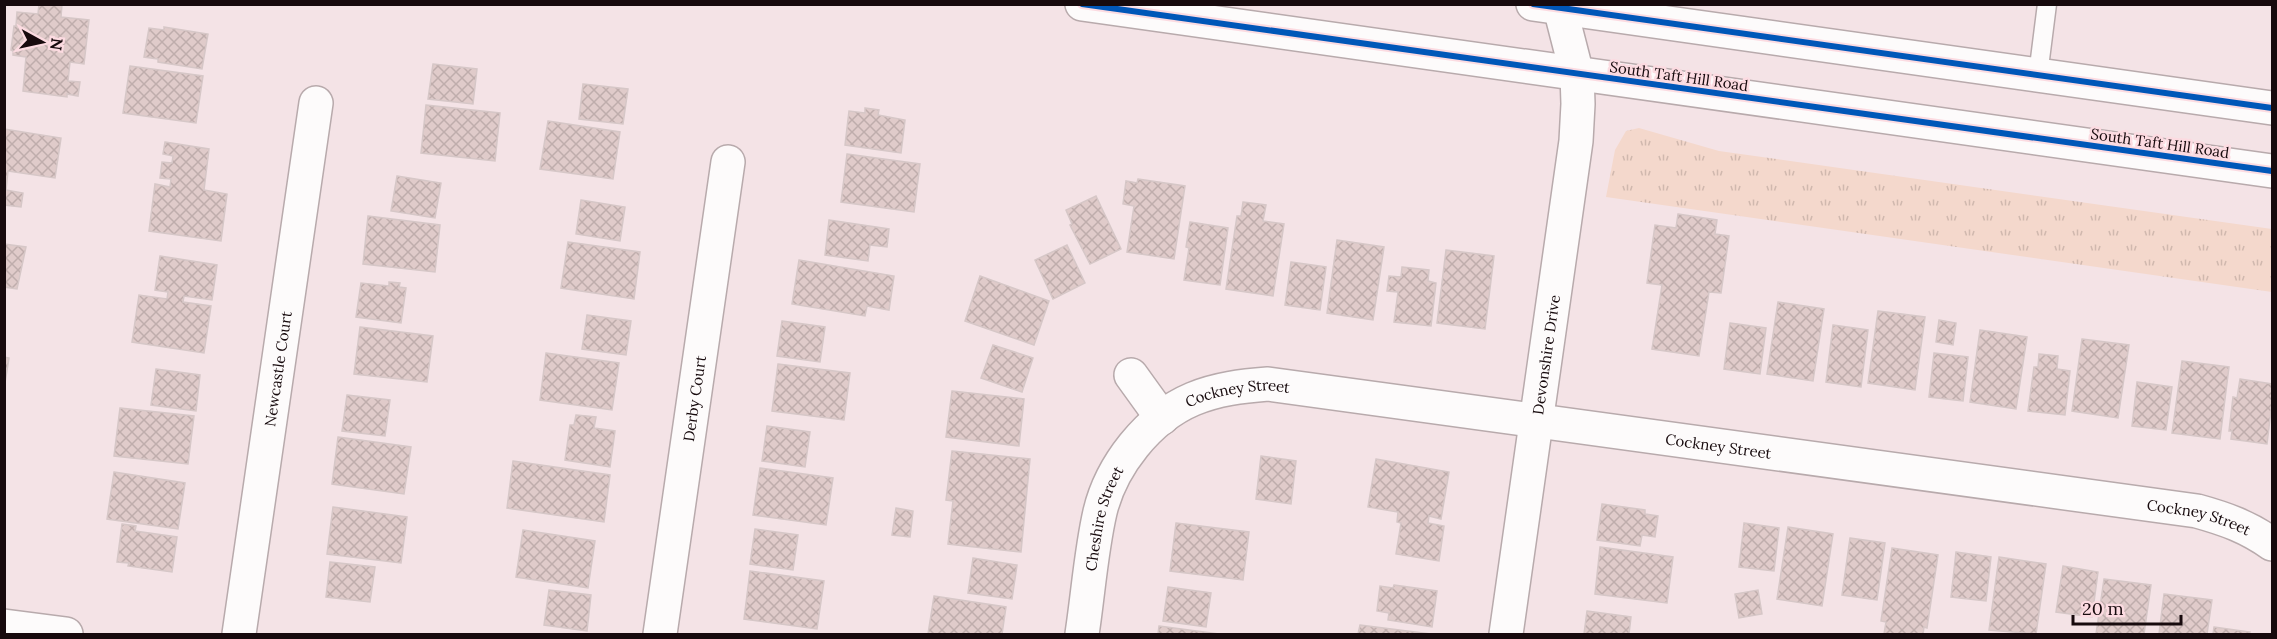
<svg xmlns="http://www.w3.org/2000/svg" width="2277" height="639" font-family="Lora,serif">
<defs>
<pattern id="grass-tufts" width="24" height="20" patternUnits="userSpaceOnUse" patternTransform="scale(1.5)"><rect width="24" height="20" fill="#f4d8cc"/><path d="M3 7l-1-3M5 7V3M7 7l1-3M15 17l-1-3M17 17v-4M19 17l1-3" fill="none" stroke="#d0b8ae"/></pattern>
<pattern id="building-cross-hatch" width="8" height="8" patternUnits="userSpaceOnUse" patternTransform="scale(1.5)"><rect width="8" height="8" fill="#e0cbca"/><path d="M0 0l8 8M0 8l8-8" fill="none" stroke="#bfadac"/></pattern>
</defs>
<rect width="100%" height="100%" fill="#f4e3e6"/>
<path fill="url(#grass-tufts)" d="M1639 128 1719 151 2272 229V292L1606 197 1615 150 1626 131Z"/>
<g fill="url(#building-cross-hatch)" stroke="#d6c7c7" stroke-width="1.5">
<path d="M39 4H62L61 17 89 20 84 64 70 62 68 81 80 82 78 96 67 94V97L23 91 26 57 13 55V51L11 50 14 26H16L17 12 38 14Z"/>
<path d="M164 27 208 34 202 69 158 62V59L144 57 149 28 164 30Z"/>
<path d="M433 64 477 69 473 104 428 99Z"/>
<path d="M130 66 203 76 196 123 123 113Z"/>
<path d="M583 84 628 89 623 124 579 119Z"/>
<path d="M426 105 500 113 495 161 421 153Z"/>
<path d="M865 108 879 110 878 115 905 120 901 153 845 145 849 111 865 113Z"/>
<path d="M548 121 620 132 613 179 540 169Z"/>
<path d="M4 129 61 138 55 178 8 171 6 190 23 193 21 207 4 205Z"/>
<path d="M165 142 209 149 204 190 227 194 221 241 149 231 155 184 170 187 171 179 160 178 162 162 172 163 173 156 163 154Z"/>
<path d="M847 154 920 164 914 212 841 202Z"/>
<path d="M397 176 441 183 435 218 391 211Z"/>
<path d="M1138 179 1185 186 1174 259 1127 252 1134 206 1123 204 1126 181 1137 183Z"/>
<path d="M1096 196 1121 249 1090 264 1070 225 1072 224 1066 210Z"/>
<path d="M581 200 625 207 620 241 576 234Z"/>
<path d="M1243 202 1266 205 1263 221 1284 224 1273 296 1226 289 1237 216H1241Z"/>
<path d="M1678 214 1717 220 1715 234 1729 236 1721 293 1709 292 1699 356 1652 349 1662 285 1647 283 1655 225 1676 228Z"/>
<path d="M368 216 440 225 435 272 363 264Z"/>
<path d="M829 220 889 229 887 247 870 245 868 261 825 255Z"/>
<path d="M1190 222 1228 228 1220 285 1184 280 1189 248 1186 247Z"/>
<path d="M1337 240 1384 247 1373 320 1327 313Z"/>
<path d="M568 242 640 252 634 299 561 288Z"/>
<path d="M4 244 26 247 17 289 4 287Z"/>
<path d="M1067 245 1085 283 1053 299 1035 260Z"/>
<path d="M1446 250 1494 256 1485 329 1437 323Z"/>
<path d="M160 256 217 265 212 300 184 296 183 302 211 306 204 353 132 342 139 295 167 299 168 292 155 290Z"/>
<path d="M799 260 894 276 889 310 867 306 865 316 792 304Z"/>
<path d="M1291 262 1326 267 1320 310 1285 305Z"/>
<path d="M1402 267 1429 270 1428 281 1436 283 1431 326 1394 322 1398 292 1387 291 1389 276 1401 277Z"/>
<path d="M980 276 1049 301 1034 345 965 321Z"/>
<path d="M389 282 400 283 399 287 406 288 401 323 356 317 361 283 389 286Z"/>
<path d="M1778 302 1824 309 1813 381 1767 374Z"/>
<path d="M1878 311 1925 317 1915 390 1868 383Z"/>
<path d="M587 315 631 321 626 355 582 349Z"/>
<path d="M1939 320 1956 323 1953 345 1936 342Z"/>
<path d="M782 321 825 327 820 362 777 356Z"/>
<path d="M1730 323 1766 328 1760 374 1724 369Z"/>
<path d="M1833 325 1868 330 1861 387 1826 382Z"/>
<path d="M360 327 433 336 427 382 354 374Z"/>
<path d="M1980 330 2027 337 2016 409 1970 402Z"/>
<path d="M2082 339 2129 345 2118 418 2072 411Z"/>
<path d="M993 345 1033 358 1022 392 981 378Z"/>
<path d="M546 353 619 363 612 410 540 400Z"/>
<path d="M1934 353 1968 357 1963 401 1929 397Z"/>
<path d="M2039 354 2058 356 2057 369 2070 371 2065 415 2028 411 2034 367H2038Z"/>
<path d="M4 357 9 358 4 389Z"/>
<path d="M2182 361 2229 367 2220 439 2172 433Z"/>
<path d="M778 364 850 373 844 420 772 411Z"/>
<path d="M156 369 200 375 196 411 151 405Z"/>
<path d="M2240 379 2272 384V402L2267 444 2231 439 2232 431H2229L2233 397 2237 398Z"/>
<path d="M2137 382 2172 387 2166 430 2132 426Z"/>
<path d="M952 391 1024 399 1019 446 946 437Z"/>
<path d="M347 395 390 400 385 436 342 431Z"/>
<path d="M120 408 194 416 188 464 114 456Z"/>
<path d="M576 415 596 417 594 428 615 431 610 467 565 460 570 425H574Z"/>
<path d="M767 426 810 432 805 467 762 461Z"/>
<path d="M338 437 411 447 404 494 332 484Z"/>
<path d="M952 451 1030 459 1021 552 948 544 953 501 946 500Z"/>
<path d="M1261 456 1296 461 1291 504 1256 499Z"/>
<path d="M1376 459 1449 472 1441 519 1429 516 1428 523 1444 526 1439 561 1396 554 1401 523 1397 522 1398 512 1368 507Z"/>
<path d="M513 461 610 475 604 522 507 508Z"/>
<path d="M760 468 833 478 826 525 753 515Z"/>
<path d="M114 472 185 483 178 529 107 519Z"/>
<path d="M1602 504 1645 510V514L1658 516 1655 537 1642 535 1640 546 1597 540Z"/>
<path d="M333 507 407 517 401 563 327 554Z"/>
<path d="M896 508 913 511 910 537 892 535Z"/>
<path d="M1176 523 1249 532 1243 580 1170 571Z"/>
<path d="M1744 523 1779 528 1774 571 1739 567Z"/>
<path d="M122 524 136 526 135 531 177 537 172 572 128 566 129 563 117 562Z"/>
<path d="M1788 527 1833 534 1822 606 1777 599Z"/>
<path d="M755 529 798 535 793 570 750 564Z"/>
<path d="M523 530 595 541 588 588 516 577Z"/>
<path d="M1850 538 1885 543 1877 600 1842 595Z"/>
<path d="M1600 547 1673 557 1667 603 1595 594Z"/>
<path d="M1892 548 1938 555 1927 628 1924 627 1923 634H1884L1886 622 1881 621Z"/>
<path d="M1956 552 1991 557 1986 601 1951 597Z"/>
<path d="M1999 557 2046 564 2036 634 1989 630Z"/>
<path d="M973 558 1017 565 1012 599 968 593Z"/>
<path d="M330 562 375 567 370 602 326 597Z"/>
<path d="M2063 566 2098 572 2092 617 2056 612Z"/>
<path d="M750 571 824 581 817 629 744 619Z"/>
<path d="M2104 579 2151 585 2144 634H2096Z"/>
<path d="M1394 585 1437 591 1432 627 1388 620 1389 613 1377 611 1380 586 1393 588Z"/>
<path d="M1168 587 1211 593 1206 627 1163 621Z"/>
<path d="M549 590 591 595 587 631 544 625Z"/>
<path d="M1758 590 1762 614 1739 618 1735 594Z"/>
<path d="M2164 594 2212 600 2207 634H2159Z"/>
<path d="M934 596 1006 607 1002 634H928Z"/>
<path d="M1587 611 1631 617 1629 634H1584Z"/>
<path d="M1360 625 1431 634H1358Z"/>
<path d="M1159 626 1219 634H1158Z"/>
<path d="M2214 627 2250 632 2249 634H2213Z"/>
</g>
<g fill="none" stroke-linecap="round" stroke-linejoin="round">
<defs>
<path id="service" d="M2038 75 2047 4"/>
<g id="minor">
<path d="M1131 375 1162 418"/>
<path d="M4 626 66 634"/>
<path id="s1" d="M239 634 316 103"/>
<path id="s2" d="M660 634 728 162"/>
<path id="s3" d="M1082 634C1088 595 1091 551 1100 512 1111 466 1148 418 1193 399 1217 389 1242 386 1268 384L2197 511C2226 519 2248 527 2272 544"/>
<path id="s4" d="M1506 634 1576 141 1578 104 1577 74 1559 4"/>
</g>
<g id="secondary">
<path d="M1082 4 2272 171"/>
<path d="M1533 4 2272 108"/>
</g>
</defs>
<use href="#service" stroke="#b8aaac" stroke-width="21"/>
<use href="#minor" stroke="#b8aaac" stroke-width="36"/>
<use href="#secondary" stroke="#b8aaac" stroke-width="36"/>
<use href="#service" stroke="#fdfbfb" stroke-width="18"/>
<use href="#minor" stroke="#fdfbfb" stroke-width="33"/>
<use href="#secondary" stroke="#fdfbfb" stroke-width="33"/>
<defs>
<g id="cycleway">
<path d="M1082 4 2272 171"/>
<path d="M1533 4 2272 108"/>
</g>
</defs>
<use href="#cycleway" stroke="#fcdbe1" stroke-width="10"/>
<use href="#cycleway" stroke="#0057b8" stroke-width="6"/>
</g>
<g text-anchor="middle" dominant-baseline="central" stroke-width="5" stroke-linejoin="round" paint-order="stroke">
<g font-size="15" fill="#170a0d" stroke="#fcdbe1">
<text transform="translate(1679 76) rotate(8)">South Taft Hill Road</text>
<text transform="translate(2160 143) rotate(8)">South Taft Hill Road</text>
<text stroke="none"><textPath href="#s4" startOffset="282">Devonshire Drive</textPath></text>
<text stroke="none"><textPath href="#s1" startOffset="268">Newcastle Court</textPath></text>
<text stroke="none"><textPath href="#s2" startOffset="238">Derby Court</textPath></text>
<text stroke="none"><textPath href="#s3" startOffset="320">Cockney Street</textPath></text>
<text stroke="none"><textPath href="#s3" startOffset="806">Cockney Street</textPath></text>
<text stroke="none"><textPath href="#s3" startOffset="1292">Cockney Street</textPath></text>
<text stroke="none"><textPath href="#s3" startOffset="118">Cheshire Street</textPath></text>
</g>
</g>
<rect width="2277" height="639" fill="none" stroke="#170a0d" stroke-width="12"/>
<g transform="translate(42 42) rotate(98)" stroke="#fcdbe1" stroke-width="4.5" paint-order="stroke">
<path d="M0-4.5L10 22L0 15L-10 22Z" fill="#170a0d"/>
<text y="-9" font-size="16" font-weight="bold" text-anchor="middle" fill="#170a0d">N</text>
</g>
<path d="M2073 615v9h108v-9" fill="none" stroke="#170a0d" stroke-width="3"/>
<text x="2082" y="615" font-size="18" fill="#170a0d" stroke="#fcdbe1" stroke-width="4.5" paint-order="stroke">20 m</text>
</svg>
